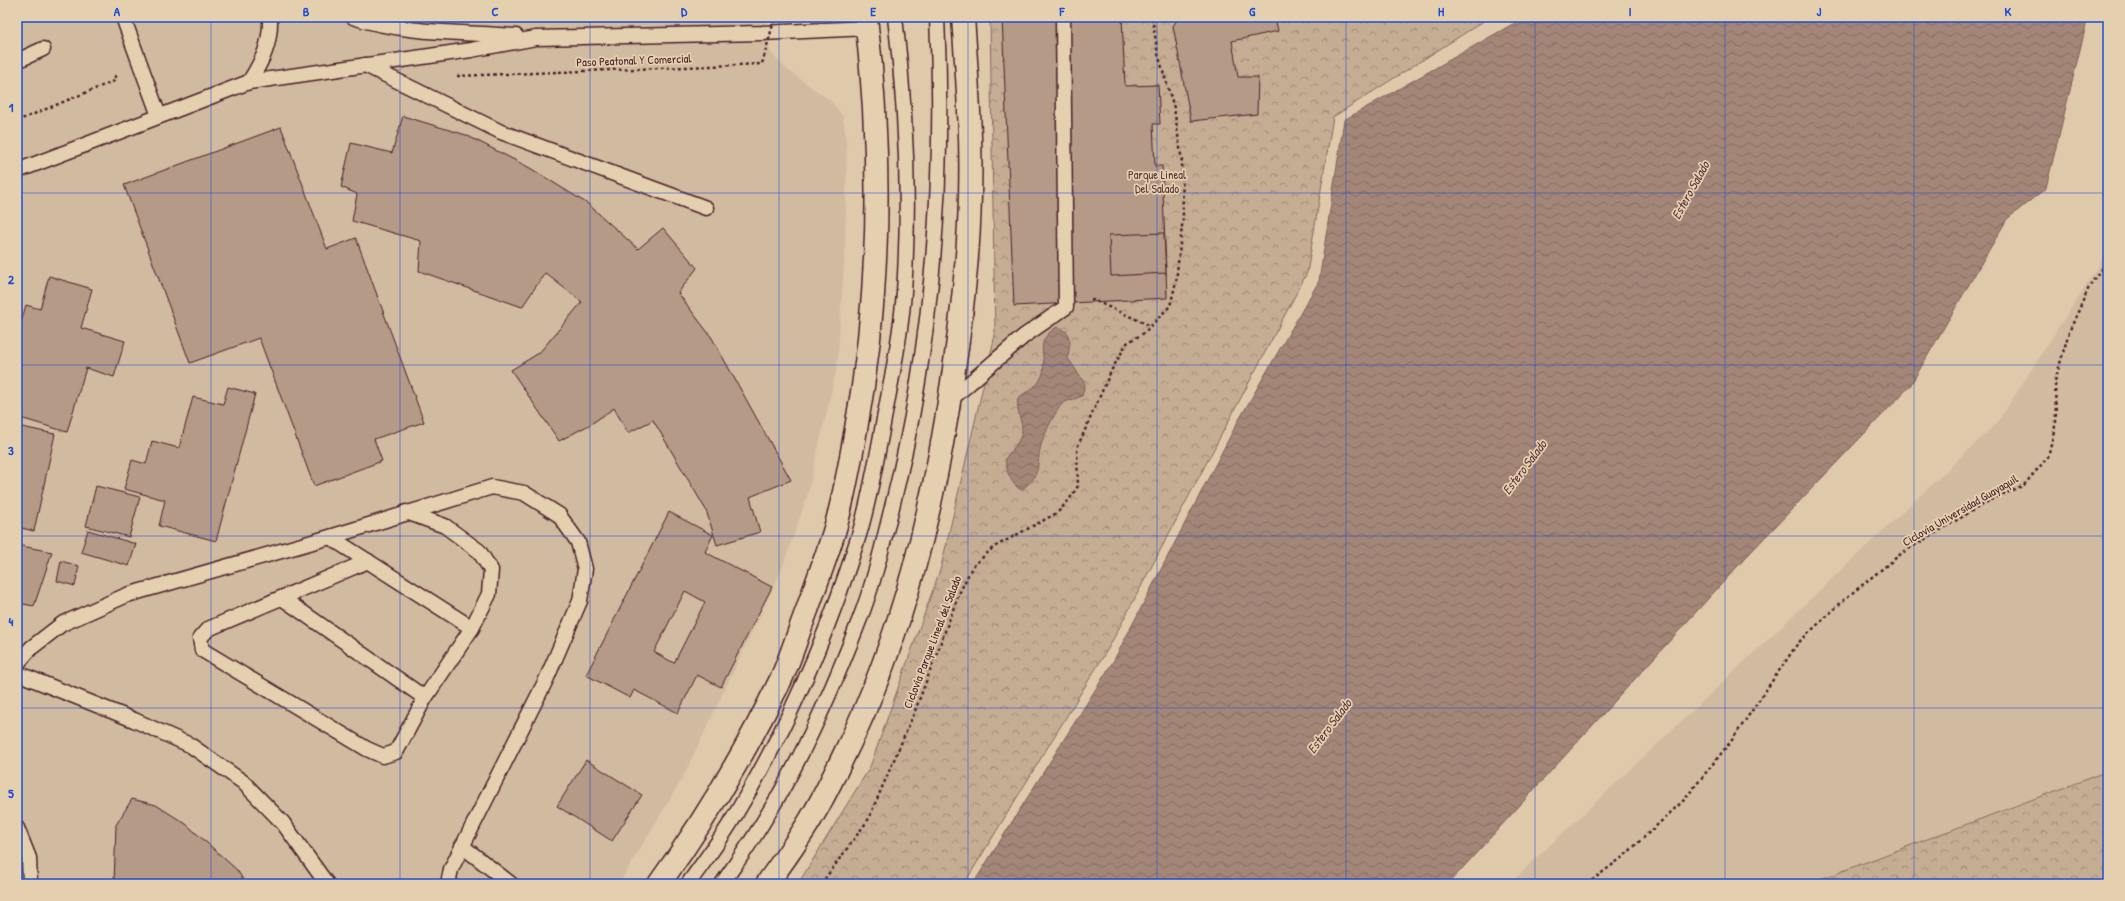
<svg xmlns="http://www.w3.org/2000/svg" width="2125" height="901" font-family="'Patrick Hand',sans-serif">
<defs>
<pattern id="park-crowns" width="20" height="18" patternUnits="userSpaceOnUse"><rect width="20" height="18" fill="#c5ad94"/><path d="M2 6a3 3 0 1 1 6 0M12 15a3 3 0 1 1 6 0" fill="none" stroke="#a28c79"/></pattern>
<pattern id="water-waves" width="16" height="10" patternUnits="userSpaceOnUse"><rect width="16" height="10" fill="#a38677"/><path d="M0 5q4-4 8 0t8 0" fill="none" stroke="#876d62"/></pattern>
</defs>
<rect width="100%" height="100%" fill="#dec9aa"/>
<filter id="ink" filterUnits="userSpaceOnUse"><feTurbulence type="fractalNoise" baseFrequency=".025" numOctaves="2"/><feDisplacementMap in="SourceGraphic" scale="8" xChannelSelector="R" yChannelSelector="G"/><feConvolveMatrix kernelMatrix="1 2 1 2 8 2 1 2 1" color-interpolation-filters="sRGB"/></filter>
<g filter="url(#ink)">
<g fill="#d1bba0">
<path d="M17 17H769L762 33 772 54 785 68 832 102 843 117 847 145 845 251 837 367 807 497 781 571 683 777 619 884H17Z"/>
<path d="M2108 251V884H1509L1997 423Z"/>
</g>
<g fill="url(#park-crowns)" stroke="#886660">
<path d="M990 17H1490L1333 117 1307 273 1109 647 964 884H798L870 767 941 567 995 335Z"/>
<path d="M2108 771V884H1808Z"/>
</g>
<g fill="url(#water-waves)" stroke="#7f5d59">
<path d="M1525 17H2088L2046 188 2007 219 1910 386 1747 556 1448 884H973L1114 660 1236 425 1319 281 1344 120Z"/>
<path d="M1057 327 1067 332 1070 342 1068 358 1085 384 1082 396C1077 399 1067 400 1062 404 1056 410 1045 433 1042 442 1035 464 1044 474 1021 490 1010 483 1007 472 1005 459 1010 452 1019 443 1021 435 1025 424 1015 413 1018 398 1024 393 1033 389 1038 383 1054 362 1028 344 1057 327Z"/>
</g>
<g fill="#b49a87" stroke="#4a1f2b" fill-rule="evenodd">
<path d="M1002 17H1122L1125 86 1158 85 1160 124H1153L1155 166H1162L1167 298 1014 306Z"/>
<path d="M1179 17H1275L1278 31 1232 41 1238 77H1258L1257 114 1191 121 1173 26Z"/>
<path d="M403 116 466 135 530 168 588 204 638 249 663 228 697 268 678 293 712 338 791 480 750 497 760 532 717 545 706 510 653 420 628 433 614 408 591 424 559 441 511 370 539 353 582 302 545 273 522 307 419 271 421 241 352 221 357 194 341 187 351 143 392 153Z"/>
<path d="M281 127 327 249 356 238 424 422 374 439 382 461 314 486 259 338 190 363 124 185Z"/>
<path d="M1164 233 1166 273 1111 276 1109 235Z"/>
<path d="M49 276 92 289 81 328 125 341 114 377 86 368 67 432 17 417V336L26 305 40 309Z"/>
<path d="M228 387 255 394 216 541 159 526 165 500 124 489 132 460 146 464 152 441 179 448 193 397 223 404Z"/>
<path d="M17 426 55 434 34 531 17 527Z"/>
<path d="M96 486 140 497 129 537 86 526Z"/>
<path d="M669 512 713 535 705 552 772 587 721 687 697 675 678 713 634 690 630 698 586 675ZM685 591 705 602 674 663 654 652Z"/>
<path d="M88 530 136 544 129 566 81 552Z"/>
<path d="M17 545 52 552 34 606 17 603Z"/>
<path d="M61 561 79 566 75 586 57 581Z"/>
<path d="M586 760 642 795 612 841 557 806Z"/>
<path d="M132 799 156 805 186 824 237 870 246 884H114L116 825Z"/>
</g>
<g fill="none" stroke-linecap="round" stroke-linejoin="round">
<defs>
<g id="service">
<path d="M123 17 159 116"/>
<path d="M353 17C403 34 464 32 516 36"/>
<path d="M17 61 43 49"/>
<path d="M365 65 501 132 706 208"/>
<path d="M249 82C263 60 271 43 270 17"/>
<path d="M17 171 249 82 471 50 536 38 762 33 868 28"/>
<path d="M950 400 1024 336 1066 307 1063 17"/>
<path d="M330 537 472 628"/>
<path d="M368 561 208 629 200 638 202 650 367 749 383 756 396 752 425 698 472 628 489 594 491 570 479 551 445 526 406 512"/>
<path d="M282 598 425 698"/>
<path d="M17 664 31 648 62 624 127 595 330 537 492 487 524 493 559 515 578 542 585 569 580 601 546 680 451 869 448 884"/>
<path d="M17 673 134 720 190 745 243 782 283 823 327 884"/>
<path d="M17 828 29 858 30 884"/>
<path d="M462 846 511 884"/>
<path d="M688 884C705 860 723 837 737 812 789 725 829 631 859 535 870 498 877 457 884 419 892 377 901 334 904 292 910 201 906 107 895 17"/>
<path d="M722 884C737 862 752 841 765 819 803 757 833 689 859 621 873 586 882 548 891 511 932 351 945 182 937 17"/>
</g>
<g id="primary">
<path d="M659 884C706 819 746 751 781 679 791 657 798 633 807 610 816 584 826 558 834 532 844 499 850 463 856 429 881 292 882 155 866 17"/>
<path d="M767 884C777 869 788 855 798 839 816 813 830 784 844 755 903 636 934 507 953 376 962 315 969 256 970 195 972 136 967 76 963 17"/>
</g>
</defs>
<use href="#service" stroke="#4a1f2b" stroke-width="17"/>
<use href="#primary" stroke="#4a1f2b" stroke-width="25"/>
<g stroke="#4a1f2b" stroke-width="2.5" stroke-dasharray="3 3" stroke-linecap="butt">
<path d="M17 121 114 81 116 73"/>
<path d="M1091 299 1151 326"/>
<path d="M821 884 868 820 915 711 959 594 972 567 994 547 1057 513 1069 500 1078 486 1077 448 1111 371 1127 343 1144 333 1170 306 1176 282 1183 217 1182 162 1174 108 1158 54 1152 17"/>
<path d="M1587 884 1624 856 1684 800 1732 740 1798 643 1846 598 1902 553 1987 502 2024 485 2048 457 2056 422 2055 381 2069 332 2090 285 2108 259"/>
</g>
<use href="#service" stroke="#e4d0af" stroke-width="14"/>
<use href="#primary" stroke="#e4d0af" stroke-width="22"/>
<path stroke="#4a1f2b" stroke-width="2.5" stroke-dasharray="3 3" stroke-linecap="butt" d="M457 76 762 64 775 17"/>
</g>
</g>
<path fill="none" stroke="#1d4ed8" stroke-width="1" stroke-opacity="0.55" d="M211 17V884M400 17V884M590 17V884M779 17V884M968 17V884M1157 17V884M1346 17V884M1535 17V884M1725 17V884M1914 17V884M17 193H2108M17 365H2108M17 536H2108M17 708H2108"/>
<g text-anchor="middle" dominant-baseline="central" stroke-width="3.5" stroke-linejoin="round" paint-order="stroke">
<g font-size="12" fill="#4a1f2b" stroke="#e4d0af">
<text transform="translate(634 60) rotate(-2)">Paso Peatonal Y Comercial</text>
<text transform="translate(1960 510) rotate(-30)">Ciclovía Universidad Guayaquil</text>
<text transform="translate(932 642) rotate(-69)">Ciclovía Parque Lineal del Salado</text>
</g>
<g font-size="12" fill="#5c343b" stroke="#e4d0af">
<text x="1157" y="174">Parque Lineal<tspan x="1157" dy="14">Del Salado</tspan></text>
</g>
<g font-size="13" font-style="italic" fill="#5c343a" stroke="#e4d0af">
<text transform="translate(1690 190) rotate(-61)">Estero Salado</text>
<text transform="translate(1524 467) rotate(-53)">Estero Salado</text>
<text transform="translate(1329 726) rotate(-53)">Estero Salado</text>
</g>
</g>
<rect width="2125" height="901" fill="none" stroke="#e4d0af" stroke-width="44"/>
<rect x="22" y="22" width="2081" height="857" fill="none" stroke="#1d4ed8" stroke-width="1.5"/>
<g font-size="13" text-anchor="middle" font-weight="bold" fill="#1d4ed8">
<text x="117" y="16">A</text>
<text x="306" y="16">B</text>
<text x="495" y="16">C</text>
<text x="684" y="16">D</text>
<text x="873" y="16">E</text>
<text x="1062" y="16">F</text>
<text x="1252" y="16">G</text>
<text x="1441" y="16">H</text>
<text x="1630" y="16">I</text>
<text x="1819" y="16">J</text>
<text x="2008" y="16">K</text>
<text x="11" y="112">1</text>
<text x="11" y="284">2</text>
<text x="11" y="455">3</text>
<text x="11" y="626">4</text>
<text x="11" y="798">5</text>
</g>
</svg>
